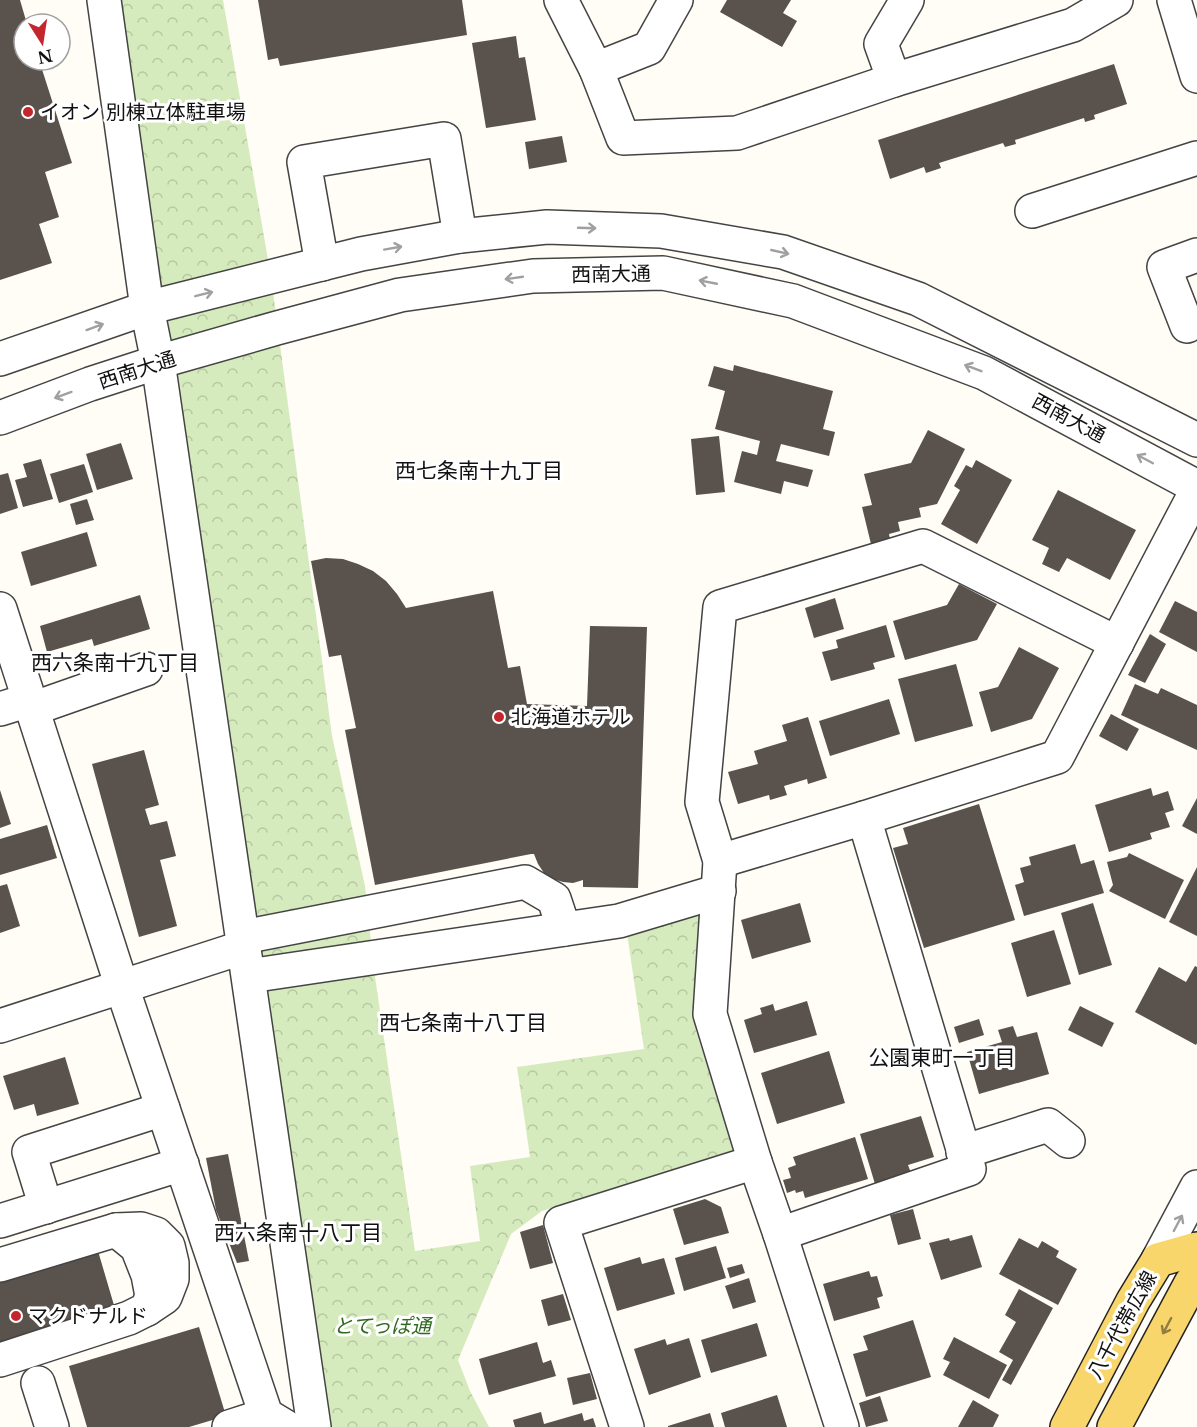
<svg xmlns="http://www.w3.org/2000/svg" width="1197" height="1427" font-family="'Libre Baskerville','Noto Sans JP',serif">
<defs>
<pattern id="park-crowns" width="20" height="18" patternUnits="userSpaceOnUse" patternTransform="scale(1.5)"><rect width="20" height="18" fill="#d5ebbd"/><path d="M2 6a3 3 0 1 1 6 0M12 15a3 3 0 1 1 6 0" fill="none" stroke="#b6c8a1"/></pattern>
</defs>
<rect width="100%" height="100%" fill="#fffdf5"/>
<path fill="url(#park-crowns)" d="M104 0H223L271 277 332 736 365 886 374 970 415 1251 480 1241 470 1166 530 1157 517 1067 644 1049 627 933 706 909 696 1031 734 1150 542 1211 511 1234 458 1360 470 1391 489 1427H314Z"/>
<g fill="#5a524d">
<path d="M0 0H20L27 24H24V60H39L72 163 45 172 59 217 39 224 52 263 0 280Z"/>
<path d="M258 0H462L467 35 280 66 278 58 268 60Z"/>
<path d="M727 0H791L783 13 797 21 782 47 720 12Z"/>
<path d="M516 36 519 58 525 57 536 120 486 128 472 43Z"/>
<path d="M1114 64 1127 104 1094 115 1095 119 1085 122 1084 118 1015 140 1016 144 1005 147 1003 143 939 163 941 168 926 173 924 167 890 179 878 140Z"/>
<path d="M562 136 567 162 529 169 525 142Z"/>
<path d="M734 365 833 391 823 429 835 432 829 456 781 444 776 461 813 470 808 487 784 481 781 494 734 482 742 451 757 455 760 441 715 429 725 391 708 386 714 366 733 371Z"/>
<path d="M928 430 965 449 937 504 919 508 921 517 898 522 900 531 889 534 890 539 871 544 862 507 872 505 864 474 911 463Z"/>
<path d="M719 436 725 492 696 495 691 439Z"/>
<path d="M121 443 133 479 97 490 86 454Z"/>
<path d="M41 459 53 499 23 507 15 480 27 477 23 464Z"/>
<path d="M976 460 1012 480 977 544 941 524 960 490 954 486 966 465 972 468Z"/>
<path d="M84 464 93 492 59 503 50 474Z"/>
<path d="M8 473 18 508 0 514V475Z"/>
<path d="M1058 490 1136 530 1110 580 1067 558 1059 572 1042 564 1049 548 1032 540Z"/>
<path d="M87 499 94 520 76 525 70 504Z"/>
<path d="M87 532 97 566 31 586 21 552Z"/>
<path d="M326 558 343 559 358 564 373 571 386 581 397 594 406 608 493 591 508 668 520 666 527 704 587 706 590 626 647 627 638 888 583 887V880L573 883 563 882 553 879 544 873 538 864 534 854H531L375 885 345 730 356 728 341 655 329 657 311 561Z"/>
<path d="M959 584 997 604 977 640 905 660 893 621 947 605Z"/>
<path d="M140 595 150 629 94 646 92 639 47 652 40 626Z"/>
<path d="M835 598 844 629 814 638 805 608Z"/>
<path d="M1175 601 1197 612V652L1159 632Z"/>
<path d="M886 625 895 657 873 663 875 669 831 681 822 652 838 648 836 640Z"/>
<path d="M1150 634 1166 644 1145 683 1128 675Z"/>
<path d="M1019 647 1059 668 1032 719 991 732 979 692 998 687Z"/>
<path d="M956 664 973 726 915 742 898 679Z"/>
<path d="M1135 684 1158 694 1161 688 1197 705V750L1121 715Z"/>
<path d="M889 699 900 734 830 756 819 721Z"/>
<path d="M1111 714 1139 729 1127 751 1099 736Z"/>
<path d="M808 717 827 778 808 784 807 779 784 786 787 795 770 800 769 795 738 804 728 772 758 764 754 751 787 741 782 725Z"/>
<path d="M144 750 159 805 145 809 150 825 167 821 176 856 160 860 177 926 139 937 92 764Z"/>
<path d="M1151 788 1153 796 1168 791 1174 810 1165 813 1170 827 1150 833 1152 839 1109 852 1095 805Z"/>
<path d="M0 790 11 824 0 828Z"/>
<path d="M1197 798V834L1182 826Z"/>
<path d="M979 804 1015 920 924 948 893 848 908 844 903 828Z"/>
<path d="M47 825 57 858 0 875V839Z"/>
<path d="M1075 844 1081 864 1094 860 1104 893 1024 916 1015 885 1024 882 1020 868 1031 865 1029 857Z"/>
<path d="M1129 853 1184 880 1165 919 1109 891 1113 885 1107 862 1127 857Z"/>
<path d="M1197 867V936L1169 922Z"/>
<path d="M7 884 20 926 0 933V886Z"/>
<path d="M800 903 811 942 752 959 741 920Z"/>
<path d="M1093 903 1112 965 1079 975 1061 913Z"/>
<path d="M1054 930 1071 984 1027 997 1011 943Z"/>
<path d="M1195 966 1197 967V1043L1196 1045 1135 1012 1159 967 1186 982Z"/>
<path d="M807 1001 817 1035 754 1053 744 1020 762 1014 760 1008 773 1004 775 1011Z"/>
<path d="M1080 1006 1114 1023 1102 1047 1068 1030Z"/>
<path d="M979 1019 984 1035 959 1043 954 1027Z"/>
<path d="M1013 1026 1017 1037 1037 1032 1049 1074 979 1094 967 1052 1002 1042 998 1030Z"/>
<path d="M829 1051 845 1103 777 1124 761 1073Z"/>
<path d="M65 1057 79 1104 37 1116 34 1104 14 1110 3 1076Z"/>
<path d="M921 1116 934 1157 908 1165 911 1173 875 1184 860 1134Z"/>
<path d="M855 1137 868 1179 805 1198 803 1191 796 1193 795 1190 787 1193 783 1180 791 1178 788 1168 796 1165 793 1157Z"/>
<path d="M228 1154 249 1261 237 1263 216 1210 206 1158Z"/>
<path d="M705 1199 721 1207 729 1233 684 1245 673 1209Z"/>
<path d="M913 1209 921 1239 898 1245 890 1215Z"/>
<path d="M543 1225 553 1263 530 1269 520 1232Z"/>
<path d="M972 1235 982 1267 941 1280 929 1243 949 1238 950 1241Z"/>
<path d="M1019 1238 1038 1248 1042 1241 1059 1251 1056 1257 1077 1269 1058 1305 999 1274Z"/>
<path d="M716 1246 726 1278 684 1291 675 1258Z"/>
<path d="M98 1251 116 1312 0 1343V1281Z"/>
<path d="M640 1257 642 1264 664 1258 675 1294 617 1311 604 1268Z"/>
<path d="M742 1264 745 1273 730 1278 727 1268Z"/>
<path d="M869 1271 871 1277 877 1276 883 1296 877 1298 880 1308 834 1321 823 1284Z"/>
<path d="M749 1278 756 1302 733 1309 725 1286Z"/>
<path d="M1019 1289 1053 1308 1011 1385 1002 1380 1013 1360 999 1352 1016 1322 1005 1315Z"/>
<path d="M563 1294 571 1320 548 1326 541 1300Z"/>
<path d="M913 1320 931 1377 866 1397 853 1354 868 1350 863 1336Z"/>
<path d="M757 1323 767 1356 711 1373 701 1340Z"/>
<path d="M199 1327 226 1416 189 1427H87L69 1366Z"/>
<path d="M954 1337 1007 1365 989 1399 943 1375 950 1362 943 1359Z"/>
<path d="M689 1338 701 1377 649 1395 634 1349 665 1339 667 1345Z"/>
<path d="M537 1342 543 1363 551 1360 556 1376 489 1395 479 1359Z"/>
<path d="M590 1373 597 1399 573 1405 567 1378Z"/>
<path d="M777 1395 787 1427H725L721 1413Z"/>
<path d="M880 1396 888 1421 866 1427 859 1403Z"/>
<path d="M973 1400 999 1415 993 1427H958Z"/>
<path d="M541 1412 544 1424 582 1413 584 1421 593 1418 596 1427H515L513 1420Z"/>
<path d="M710 1413 714 1427H668V1426Z"/>
</g>
<g fill="none" stroke-linecap="round" stroke-linejoin="round">
<defs>
<g id="minor">
<path d="M104 0 147 308 158 362 314 1427"/>
<path d="M561 0 596 69 623 138 737 133 894 80 1073 25 1116 0"/>
<path d="M1174 0 1197 76"/>
<path d="M596 69 649 48 676 0"/>
<path d="M894 80 881 44 907 0"/>
<path d="M1032 211 1197 158"/>
<path d="M322 264 304 162 444 139 460 236"/>
<path d="M1187 326 1164 267 1197 255"/>
<path d="M0 359 147 308 361 254 460 236 547 227 661 231 783 252 918 299 1197 440"/>
<path d="M0 418 90 384 158 362 277 328 400 295 533 276 663 273 793 301 984 373 1197 487"/>
<path d="M0 609 122 987 266 1415 286 1427"/>
<path d="M0 709 29 700"/>
<path d="M32 709 146 669"/>
<path d="M720 861 864 818 1057 757 1197 490"/>
<path d="M243 937 525 882 554 899 564 929"/>
<path d="M249 976 619 921 719 891"/>
<path d="M0 1026 244 947"/>
<path d="M963 1152 1048 1125 1068 1141"/>
<path d="M46 1207 29 1152 163 1109"/>
<path d="M0 1221 182 1164"/>
<path d="M116 1230 141 1229 156 1234 168 1246 172 1263V1279L165 1297 147 1309"/>
<path d="M780 1234 969 1169 864 818"/>
<path d="M1158 1260 1197 1187"/>
<path d="M0 1265 116 1230 137 1247 148 1275 152 1296 147 1309 129 1318 0 1360"/>
<path d="M38 1383 52 1427"/>
<path d="M229 1427 266 1415"/>
<path d="M627 1427 561 1223 755 1162"/>
<path d="M842 1427 780 1234 755 1162 710 1014 720 861 702 802 720 607 923 546 1117 643"/>
</g>
<g id="major">
<path d="M1067 1427 1133 1301 1158 1260 1197 1249"/>
<path d="M1114 1427 1176 1311 1191 1283 1197 1276"/>
</g>
</defs>
<use href="#minor" stroke="#444" stroke-width="36"/>
<use href="#major" stroke="#222" stroke-width="36"/>
<use href="#minor" stroke="#fff" stroke-width="33"/>
<use href="#major" stroke="#f9d66b" stroke-width="33"/>
</g>
<defs><path id="oneway-shaft" d="M-6 0H5M1.5-3L5.5 0L1.5 3" fill="none" stroke-width="1.6" stroke-linecap="round" stroke-linejoin="round" transform="scale(1.5)"/></defs>
<g stroke="#a0a0a0">
<use href="#oneway-shaft" transform="translate(587 228) rotate(2)"/>
<use href="#oneway-shaft" transform="translate(393 248) rotate(-10)"/>
<use href="#oneway-shaft" transform="translate(780 252) rotate(13)"/>
<use href="#oneway-shaft" transform="translate(514 278) rotate(172)"/>
<use href="#oneway-shaft" transform="translate(708 282) rotate(-169)"/>
<use href="#oneway-shaft" transform="translate(204 294) rotate(-14)"/>
<use href="#oneway-shaft" transform="translate(95 327) rotate(-20)"/>
<use href="#oneway-shaft" transform="translate(973 368) rotate(-159)"/>
<use href="#oneway-shaft" transform="translate(63 395) rotate(160)"/>
<use href="#oneway-shaft" transform="translate(1145 459) rotate(-152)"/>
<use href="#oneway-shaft" transform="translate(1178 1223) rotate(-62)"/>
</g>
<use stroke="#917d42" href="#oneway-shaft" transform="translate(1167 1326) rotate(118)"/>
<g fill="#c4262e" stroke="#fff" stroke-width="2">
<circle cx="28" cy="112" r="6"/>
<circle cx="499" cy="717" r="6"/>
<circle cx="16" cy="1316" r="6"/>
</g>
<g text-anchor="middle" dominant-baseline="central" stroke-width="6" stroke-linejoin="round" paint-order="stroke">
<g font-size="20" fill="#111" stroke="#fff" text-anchor="start">
<text x="40" y="112">イオン 別棟立体駐車場</text>
<text x="511" y="717">北海道ホテル</text>
<text x="28" y="1316">マクドナルド</text>
</g>
<g font-size="20" fill="#111" stroke="#fff">
<text transform="translate(611 274) rotate(-1)">西南大通</text>
<text transform="translate(137 370) rotate(-18)">西南大通</text>
<text transform="translate(1069 418) rotate(28)">西南大通</text>
<text transform="translate(1122 1325) rotate(-61)">八千代帯広線</text>
</g>
<g font-size="20" font-style="italic" fill="#2f6b1f" stroke="#fff">
<text x="382" y="1326">とてっぽ通</text>
</g>
<g font-size="21" fill="#111" stroke="#fff">
<text x="479" y="471">西七条南十九丁目</text>
<text x="115" y="663">西六条南十九丁目</text>
<text x="463" y="1023">西七条南十八丁目</text>
<text x="942" y="1058">公園東町一丁目</text>
<text x="298" y="1233">西六条南十八丁目</text>
</g>
</g>
<g transform="translate(42 42) rotate(168)"><circle r="28" fill="#ffffff" stroke="#a0a0a0" stroke-width="1.5"/>
<path d="M0-4.5L10 22L0 15L-10 22Z" fill="#c4262e"/>
<text y="-9" font-size="16" font-weight="bold" text-anchor="middle" fill="#111111">N</text>
</g>
</svg>
